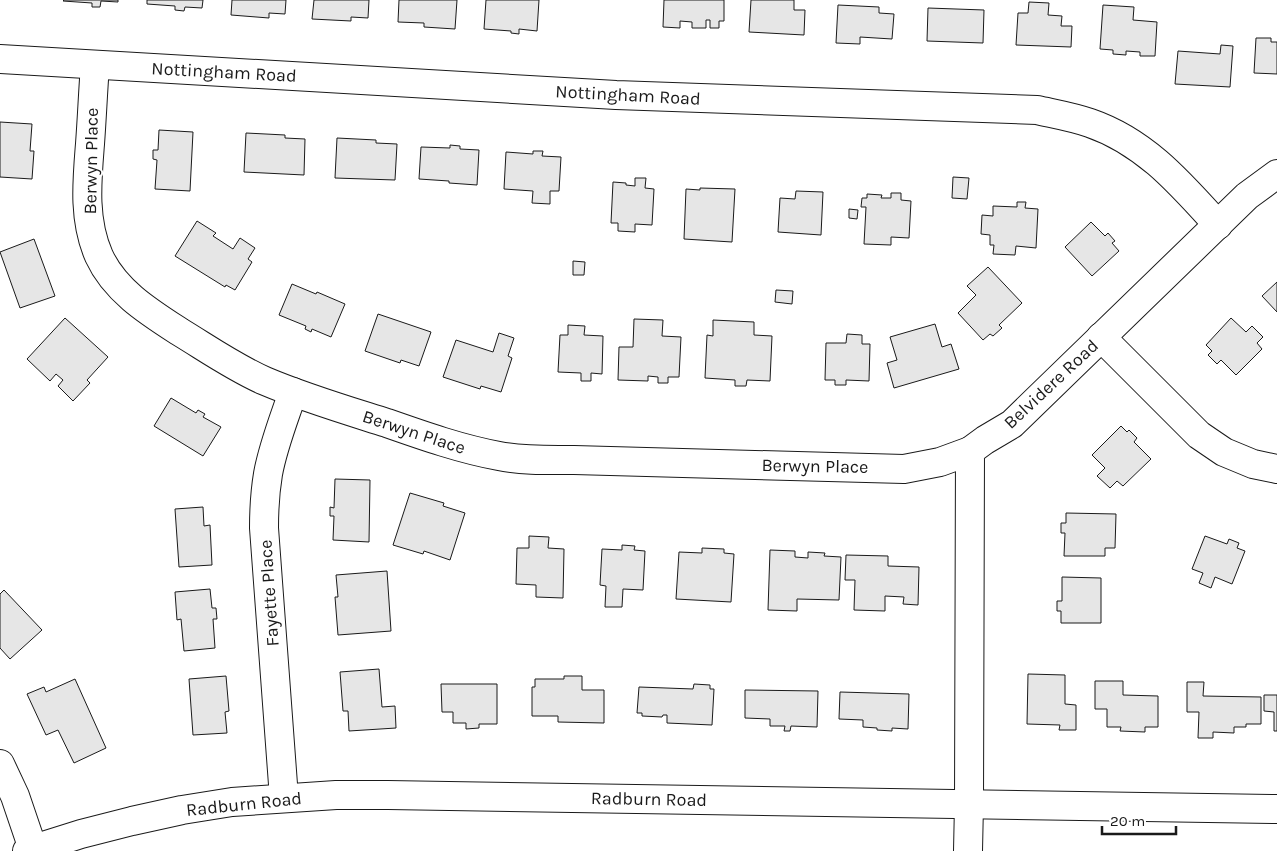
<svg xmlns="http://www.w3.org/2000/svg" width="1277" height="851" font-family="Karla,sans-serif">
<rect width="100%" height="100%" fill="#fff"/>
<g fill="#e6e6e6" stroke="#1a1a1a">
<path d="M64 0H118V2L101 1 100 7H92V3L63 1Z"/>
<path d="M147 0H203L202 8 185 7 184 11 175 10V6L147 4Z"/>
<path d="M232 0H286L285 14 269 13V18L231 15Z"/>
<path d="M314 0H369L368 18 351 17V21L312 19Z"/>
<path d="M399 0H457L455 29 424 27V23L398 22Z"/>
<path d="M486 0H539L537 31 519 29V34L511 33V31L484 29Z"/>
<path d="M664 0H724V21H719V28H710V20H706V28H692V22L680 21V28L663 27Z"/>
<path d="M751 0H794V10H805L804 35 749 32Z"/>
<path d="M1029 2 1049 3 1048 15 1062 16 1061 26H1072L1071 47 1016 45 1018 13H1028Z"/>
<path d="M838 5 879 7V13L894 14 892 39 860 37V44L836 43Z"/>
<path d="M1103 5 1134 7 1133 20 1157 22 1155 56H1140V52L1126 51V55L1113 54V50L1100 49Z"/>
<path d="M928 8 984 10 983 43 927 41Z"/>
<path d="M1256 38H1271V42H1277V74L1254 73Z"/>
<path d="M1221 45 1233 46 1230 87 1175 84 1178 51 1220 54Z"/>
<path d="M0 122 32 124 30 151H34L32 179 0 177Z"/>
<path d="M159 130 193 132 190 191 155 189 157 160 153 159V150H158Z"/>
<path d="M246 133 285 135V138L305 139 304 175 244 172Z"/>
<path d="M337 138 376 140V143L397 144 395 180 335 178Z"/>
<path d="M450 145 460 146V149L479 150 477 185 449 183V181L419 179 421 147 450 148Z"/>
<path d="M533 151H543L542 156 561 157 559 191H550V204L532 203 533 191 504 189 506 152 533 154Z"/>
<path d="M953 177 969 178 967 199 952 198Z"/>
<path d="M635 178H646L645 188 654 189 652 225 635 224V232L618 231V223H611L613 182 626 183V185L635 186Z"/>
<path d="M700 188 735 189 732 242 684 239 686 189 700 190Z"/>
<path d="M796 191 823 192 821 235 778 232 780 198 795 199Z"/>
<path d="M891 193H901V200L911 201 909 238 891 237V245L864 244 866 207H861L862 198H867V194L882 195 881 198H891Z"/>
<path d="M1017 202H1026L1025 208 1038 209 1036 248 1016 246 1015 255 993 254 994 245H990V235L981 234 982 215 993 216V206L1017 207Z"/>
<path d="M849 209 858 210 857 219 849 218Z"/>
<path d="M197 221 216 233 213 236 233 249 240 238 255 248 248 259 252 262 235 290 226 285 225 287 175 256Z"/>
<path d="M1091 222 1105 236 1108 233 1115 241 1112 243 1119 251 1092 276 1065 247Z"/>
<path d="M34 239 55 296 20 308 0 252Z"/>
<path d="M573 261 585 262 584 275H573Z"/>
<path d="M988 267 1022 303 999 325 1002 328 993 336 990 334 983 340 958 313 976 295 967 286Z"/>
<path d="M1277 282V312L1262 296Z"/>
<path d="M292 284 316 294 317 292 345 304 331 337 312 329 311 332 305 329 306 326 279 315Z"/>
<path d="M776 290 793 291 792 304 775 302Z"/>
<path d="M378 314 431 332 419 366 401 360 400 363 365 351Z"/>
<path d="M65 318 108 357 87 380 90 383 73 401 58 386 63 380 56 374 50 381 27 359Z"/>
<path d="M1231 318 1246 332 1252 326 1263 337 1257 343 1262 349 1236 375 1221 360 1217 364 1208 355 1212 351 1206 345Z"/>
<path d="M634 319 663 320 662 336 681 337 679 377H668V383H658V377L648 376V381L618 380 619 347H633Z"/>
<path d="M713 320 754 322V335L772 336 770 381 747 380 746 386H735V380L705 378 707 335 713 336Z"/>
<path d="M935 324 942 347 951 344 959 369 894 388 887 363 897 360 890 337Z"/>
<path d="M568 325 585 326 584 335 603 336 602 374 591 373V381H581V373L558 372 560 335H568Z"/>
<path d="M499 333 514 338 508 356 512 358 501 392 481 386 480 389 443 377 456 340 493 352Z"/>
<path d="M847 334 862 335V344H870L869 381 846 380V385H835V380H825L826 343H846Z"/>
<path d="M171 398 196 413 198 410 205 414 203 417 221 427 203 456 154 426Z"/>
<path d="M1121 426 1127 432 1129 430 1137 438 1134 442 1151 459 1123 486 1117 481 1110 488 1097 476 1105 468 1092 455Z"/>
<path d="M335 479 370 480 369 542 333 540 334 516H330V507L334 508Z"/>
<path d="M410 493 444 503 443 506 465 513 450 560 424 551 423 554 393 545Z"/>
<path d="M203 507 204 526 210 525 212 565 179 567 175 509Z"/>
<path d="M1066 513 1116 514 1115 548H1105V556H1064L1065 533H1061V523H1066Z"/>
<path d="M529 536 549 537 548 548 564 549 563 598 536 597V585L516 584 517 548H529Z"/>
<path d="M1205 536 1227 544 1229 539 1239 543 1237 548 1245 551 1232 584 1215 577 1211 588 1199 583 1203 573 1192 569Z"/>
<path d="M622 545 635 546 634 550 645 551 643 590 623 589 622 607H605L606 586 600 585 602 549 622 550Z"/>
<path d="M702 548 724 549V553L734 554 731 602 676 599 679 552 702 553Z"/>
<path d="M770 550 795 551V557L808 558V552L825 553 824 556 841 557 839 600 797 599V611L768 610Z"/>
<path d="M846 555 888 556V566L919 567 918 605 903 604 904 597 885 596V611L854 610 855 580H845Z"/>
<path d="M387 571 391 631 338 635 335 597H338L336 575Z"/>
<path d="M1062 577 1101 578V623H1061V611H1057V601H1062Z"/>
<path d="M210 589 212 608H216L217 619H213L215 648 184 651 181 619 177 620 175 592Z"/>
<path d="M4 590 42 630 10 659 0 648V594Z"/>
<path d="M379 669 382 707 395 706 396 728 349 731 348 711H343L340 672Z"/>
<path d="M1028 674 1065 675V704L1076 705V730H1059L1060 725 1027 724Z"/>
<path d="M226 676 229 711 225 712 227 733 193 735 189 679Z"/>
<path d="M564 676H582V690H604V723L558 722V716H532V687H535V679H564Z"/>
<path d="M75 679 106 748 74 763 58 730 46 735 27 694 44 687 46 692Z"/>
<path d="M1095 681H1123V695L1158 696V727H1145V732L1120 731 1121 727H1107V709H1095Z"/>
<path d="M1187 682H1204L1203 696 1261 697V724H1246V727H1234V733L1213 732V738H1198L1199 712H1187Z"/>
<path d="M441 684H497V724H479V728L466 729V723H453V712H442Z"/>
<path d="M694 684 710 685V689H714L712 725 667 723V715H663L662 717 642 716V713H637L639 687 693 689Z"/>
<path d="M745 690 818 691 817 727 791 726 790 731H784L785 726H770V719L745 718Z"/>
<path d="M840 692 909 694 908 729 892 728V731L877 730V728L863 727V720L839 719Z"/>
<path d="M1264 695H1277V731H1274V712L1264 711Z"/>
</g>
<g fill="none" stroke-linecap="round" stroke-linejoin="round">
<defs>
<g id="minor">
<path d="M0 59 616 95 1037 110C1055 114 1073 117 1090 123 1145 142 1180 183 1218 225"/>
<path d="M95 65C93 91 92 117 90 144 87 181 83 220 99 256 115 291 149 312 180 332 208 349 235 368 265 381 305 398 346 410 387 423 424 436 461 449 499 456 524 461 550 460 574 460L904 469 940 462 970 451"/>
<path d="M1101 337 1199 435 1224 452 1253 464 1277 469"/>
<path d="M0 764 15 796 33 849"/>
<path d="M284 798 264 528C264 510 265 492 268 474 273 446 284 419 293 392"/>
<path d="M27 851 81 834 132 821 182 810 232 802 336 795H388L1277 809"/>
<path d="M968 851 969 804 970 451 985 440 1012 424 1247 196 1277 174"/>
</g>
</defs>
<use href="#minor" stroke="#1a1a1a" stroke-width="30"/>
<use href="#minor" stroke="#fff" stroke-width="28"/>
</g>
<g text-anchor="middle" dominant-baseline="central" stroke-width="4" stroke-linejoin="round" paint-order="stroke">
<g font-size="18" fill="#1a1a1a" stroke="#fff">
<text transform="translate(224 72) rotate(3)">Nottingham Road</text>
<text transform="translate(628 95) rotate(3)">Nottingham Road</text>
<text transform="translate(91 161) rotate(-89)">Berwyn Place</text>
<text transform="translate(1051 384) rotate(-43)">Belvidere Road</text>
<text transform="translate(414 432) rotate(18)">Berwyn Place</text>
<text transform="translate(815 466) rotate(1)">Berwyn Place</text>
<text transform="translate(269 593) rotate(-94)">Fayette Place</text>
<text transform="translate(649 799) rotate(1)">Radburn Road</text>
<text transform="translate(244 804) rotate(-6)">Radburn Road</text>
</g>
</g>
<path d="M1102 826v8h74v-8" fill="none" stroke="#1a1a1a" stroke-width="2.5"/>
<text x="1110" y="826" font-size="15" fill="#1a1a1a" stroke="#ffffff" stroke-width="4" paint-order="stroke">20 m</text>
</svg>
